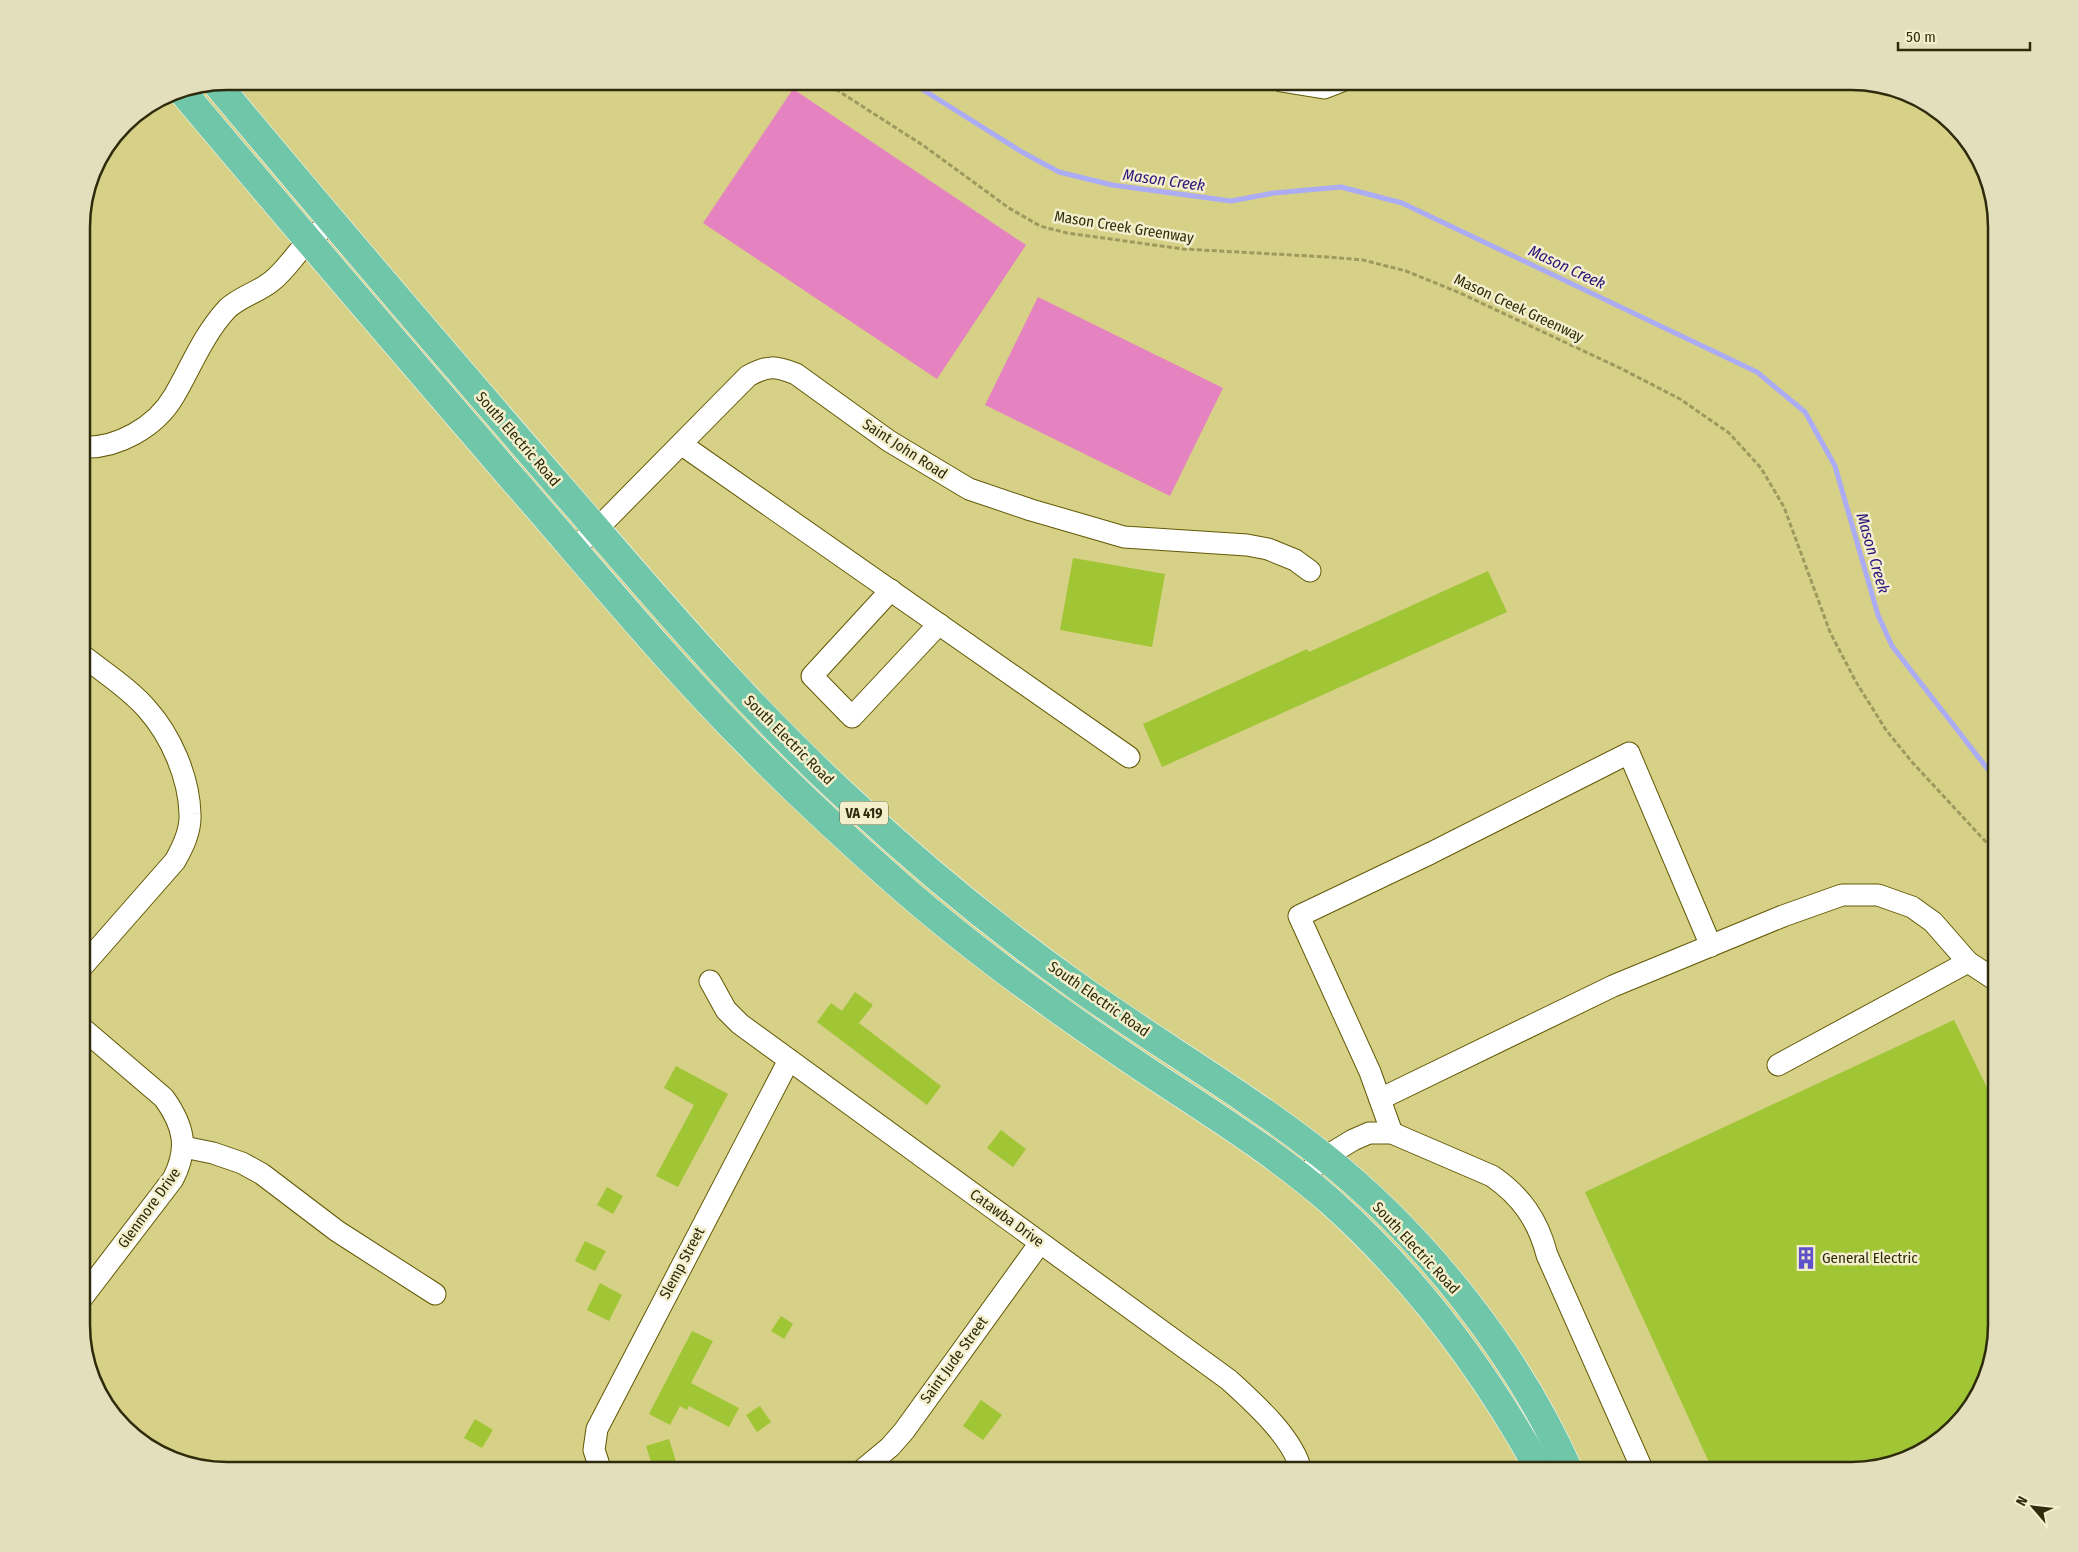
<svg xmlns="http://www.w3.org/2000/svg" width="2078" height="1552" font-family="'Fira Sans Condensed',sans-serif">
<rect width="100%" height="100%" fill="#d7d087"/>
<g fill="#e583c0">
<path d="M793 89 1026 245 937 379 703 223Z"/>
<path d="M1038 297 1223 388 1170 496 985 405Z"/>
</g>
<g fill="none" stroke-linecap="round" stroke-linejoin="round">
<path stroke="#abacf4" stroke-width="5" d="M909 81 1022 152 1059 172 1112 185 1231 201 1274 193 1341 187 1402 203 1757 372 1805 412 1835 466 1878 615 1892 646 1997 781"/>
</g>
<g fill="#a0c535">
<path d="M1073 558 1165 574 1152 647 1060 630Z"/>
<path d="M1488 571 1507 612 1162 767 1143 724 1307 649 1309 652Z"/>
<path d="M855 992 873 1005 859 1023 941 1086 927 1105 817 1022 831 1003 842 1011Z"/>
<path d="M1954 1020 1997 1108V1325L1989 1372 1967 1413 1916 1456 1851 1471H1713L1585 1192Z"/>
<path d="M676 1066 728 1094 678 1187 656 1176 694 1105 664 1088Z"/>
<path d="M1001 1130 1026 1149 1013 1167 987 1148Z"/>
<path d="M607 1187 623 1196 613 1214 597 1205Z"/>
<path d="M585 1241 606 1251 595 1271 575 1261Z"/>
<path d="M600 1283 622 1295 609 1321 587 1310Z"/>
<path d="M781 1316 793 1324 784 1339 771 1331Z"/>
<path d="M692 1331 713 1341 691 1383 739 1408 729 1427 689 1406 687 1410 680 1406 670 1425 649 1414Z"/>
<path d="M981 1400 1002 1415 983 1440 963 1426Z"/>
<path d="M760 1406 771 1422 757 1432 746 1415Z"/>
<path d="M475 1419 493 1430 482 1448 464 1438Z"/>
<path d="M669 1439 679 1471H654L646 1446Z"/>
</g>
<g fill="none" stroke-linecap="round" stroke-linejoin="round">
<defs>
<g id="minor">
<path d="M1281 81 1324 88 1342 81"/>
<path d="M681 444 1129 757"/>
<path d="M82 447C117 449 156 427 174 396 191 367 203 335 227 309 239 297 259 292 272 281 286 270 295 254 308 242 315 235 323 228 331 222"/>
<path d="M573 548 597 529 748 376C768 365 775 366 796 374L889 441 969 489 1031 510 1124 537 1247 545 1268 549 1295 560 1310 571"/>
<path d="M891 590 812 676 852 717 939 624"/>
<path d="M82 655C103 672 129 688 147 709 171 736 189 777 190 814 191 831 183 847 175 861L82 967"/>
<path d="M710 981 726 1010 740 1024 1229 1380C1253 1402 1294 1438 1301 1471"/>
<path d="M82 1028 164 1098C184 1126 189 1148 173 1179L82 1298"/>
<path d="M1778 1065 1968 962 1997 981"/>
<path d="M1380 1099 1613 986 1783 916 1842 895H1878L1912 907 1933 922 1968 962"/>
<path d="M1392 1133 1370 1072 1299 916 1431 853 1629 753 1711 946"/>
<path d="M184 1147 213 1153 242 1163 262 1174 337 1231 435 1294"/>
<path d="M1302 1178 1325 1157 1353 1140 1369 1133H1392L1492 1176C1521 1196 1538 1220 1547 1255L1643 1471"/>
<path d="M601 1471 594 1450 597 1429 789 1060"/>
<path d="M861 1471 890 1447 904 1431 1040 1243"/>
</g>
<g id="major">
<path d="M216 83C329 219 444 353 560 487 654 595 746 706 853 803 925 870 1001 932 1081 989 1161 1046 1246 1095 1323 1156 1424 1236 1517 1353 1569 1471"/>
<path d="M181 90C290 220 401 349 512 478 589 566 664 658 746 741 790 786 835 828 882 870 964 944 1055 1009 1147 1071 1209 1112 1274 1152 1330 1201 1416 1278 1485 1371 1540 1471"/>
</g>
</defs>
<use href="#minor" stroke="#625906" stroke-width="23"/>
<use href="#major" stroke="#fff" stroke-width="29"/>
<path stroke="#9f995e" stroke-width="3" stroke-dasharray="5 2.5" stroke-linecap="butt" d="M823 81 924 146 1009 208 1040 226 1067 233 1183 249 1328 257 1363 260 1406 271 1460 293 1622 369 1680 399 1729 433 1761 468 1784 507 1830 632 1856 682 1886 730 1912 762 1997 854"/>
<use href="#minor" stroke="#fff" stroke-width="21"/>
<use href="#major" stroke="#6fc6a9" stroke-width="28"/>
</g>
<defs>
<symbol id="building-bare" viewBox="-9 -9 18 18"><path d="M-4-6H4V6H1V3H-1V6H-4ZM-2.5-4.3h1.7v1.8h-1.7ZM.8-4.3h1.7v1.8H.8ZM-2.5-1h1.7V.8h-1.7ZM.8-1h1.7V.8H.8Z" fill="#5e51c9" stroke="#f3efcc" stroke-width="2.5" paint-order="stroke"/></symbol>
</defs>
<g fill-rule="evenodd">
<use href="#building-bare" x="1790" y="1242" width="32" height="32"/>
</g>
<g text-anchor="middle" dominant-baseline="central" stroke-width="5" stroke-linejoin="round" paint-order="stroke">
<rect fill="#f3efcc" stroke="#696646" stroke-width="1" x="840" y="801.5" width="48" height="23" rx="4"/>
<g font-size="14" font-weight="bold" fill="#2e2b0c">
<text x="864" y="813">VA 419</text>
</g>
<g font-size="15" fill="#2e2b0c" stroke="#f3efcc">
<text transform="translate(1124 227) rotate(9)">Mason Creek Greenway</text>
<text transform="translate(1519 308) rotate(25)">Mason Creek Greenway</text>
<text transform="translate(518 439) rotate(49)">South Electric Road</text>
<text transform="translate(905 449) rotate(33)">Saint John Road</text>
<text transform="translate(789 740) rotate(45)">South Electric Road</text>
<text transform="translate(1099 999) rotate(35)">South Electric Road</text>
<text transform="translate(149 1208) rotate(-54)">Glenmore Drive</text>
<text transform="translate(1007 1218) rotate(36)">Catawba Drive</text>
<text transform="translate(1416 1248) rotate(47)">South Electric Road</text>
<text transform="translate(682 1263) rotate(-62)">Slemp Street</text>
<text transform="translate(954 1360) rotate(-54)">Saint Jude Street</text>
</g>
<g font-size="15" fill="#2e2b0c" stroke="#f3efcc" text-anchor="start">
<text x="1822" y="1258">General Electric</text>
</g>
<g font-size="16" font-style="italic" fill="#2d147c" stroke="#f3efcc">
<text transform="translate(1164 180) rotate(8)">Mason Creek</text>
<text transform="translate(1567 267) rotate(25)">Mason Creek</text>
<text transform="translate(1873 553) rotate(74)">Mason Creek</text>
</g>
</g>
<path d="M0 0H2078V1552H0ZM227 90H1851A137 137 0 0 1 1988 227V1325A137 137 0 0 1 1851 1462H227A137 137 0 0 1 90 1325V227A137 137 0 0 1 227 90Z" fill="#e3dfbd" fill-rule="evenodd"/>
<path fill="none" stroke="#2e2b0c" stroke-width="2.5" d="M227 90H1851A137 137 0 0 1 1988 227V1325A137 137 0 0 1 1851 1462H227A137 137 0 0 1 90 1325V227A137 137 0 0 1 227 90Z"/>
<g transform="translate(2033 1507) rotate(298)" stroke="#f3efcc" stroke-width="4" paint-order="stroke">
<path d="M0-4L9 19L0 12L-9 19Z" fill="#2e2b0c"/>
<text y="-8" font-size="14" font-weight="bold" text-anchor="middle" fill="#2e2b0c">N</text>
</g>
<path d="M1898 42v8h132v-8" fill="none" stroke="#2e2b0c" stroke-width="2.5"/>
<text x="1906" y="42" font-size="15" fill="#2e2b0c" stroke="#f3efcc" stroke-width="4" paint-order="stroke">50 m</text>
</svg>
